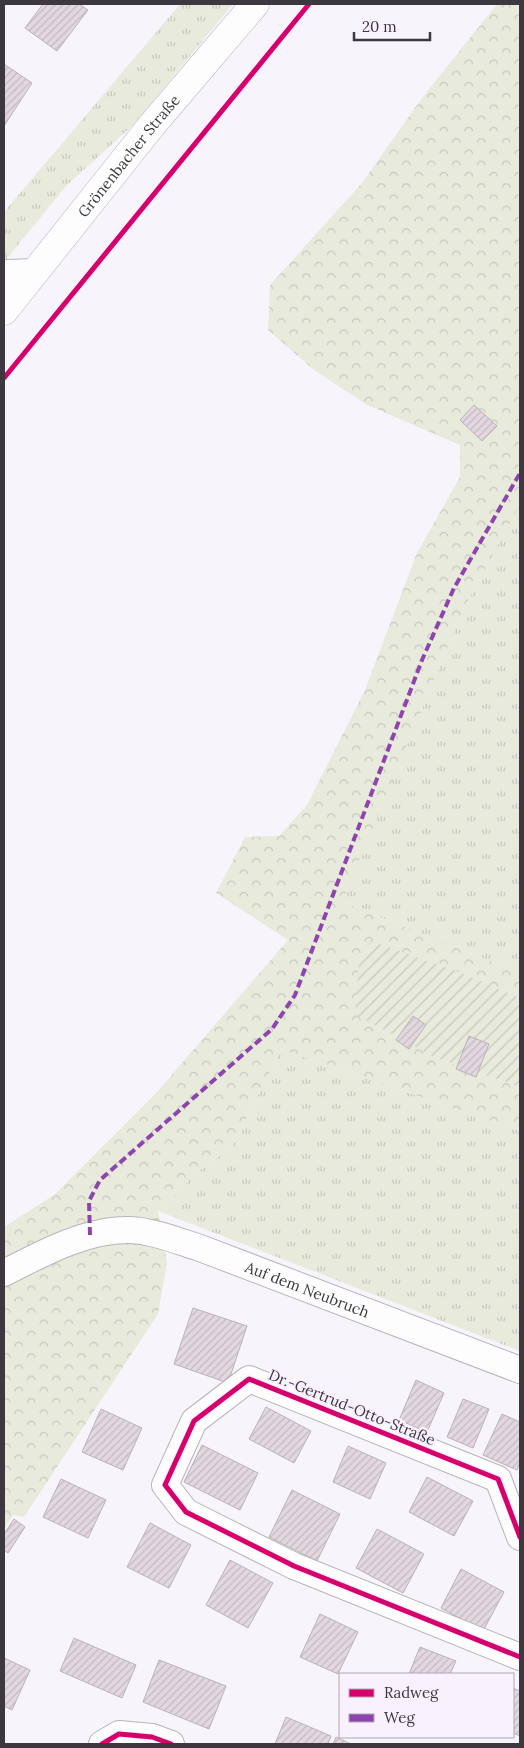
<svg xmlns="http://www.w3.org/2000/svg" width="524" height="1748" font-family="Lora,serif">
<defs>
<pattern id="grass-tufts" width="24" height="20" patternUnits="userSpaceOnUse" patternTransform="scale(1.25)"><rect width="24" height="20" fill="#e8eadc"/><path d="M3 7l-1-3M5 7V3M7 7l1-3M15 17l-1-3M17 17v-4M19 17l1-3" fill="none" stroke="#c8c9be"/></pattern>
<pattern id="forest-crowns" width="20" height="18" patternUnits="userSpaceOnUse" patternTransform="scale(1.25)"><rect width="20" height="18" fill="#e8eadc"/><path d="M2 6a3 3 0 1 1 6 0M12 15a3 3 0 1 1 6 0" fill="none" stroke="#c8c9be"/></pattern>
<pattern id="garden-furrows" width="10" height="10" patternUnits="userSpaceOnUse" patternTransform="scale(1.25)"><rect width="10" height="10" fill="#e8eadc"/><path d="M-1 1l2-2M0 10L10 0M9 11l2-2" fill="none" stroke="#c8c9be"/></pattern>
<pattern id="building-hatch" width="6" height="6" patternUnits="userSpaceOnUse" patternTransform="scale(1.25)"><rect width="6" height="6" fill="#e4d8e0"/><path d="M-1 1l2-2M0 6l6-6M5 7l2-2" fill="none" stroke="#c4bac1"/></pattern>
</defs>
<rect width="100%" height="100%" fill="#f8f4fb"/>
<g fill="url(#grass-tufts)">
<path d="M180 4H233L132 126 67 185 4 262V212Z"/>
<path d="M520 502V973L341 902 463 610Z"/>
<path d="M281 1049 520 1131V1351L158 1211 196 1173 232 1147Z"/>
</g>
<path fill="url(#forest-crowns)" d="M497 4H520V504L463 610 342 902 520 973V998L464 974 434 1057 520 1087V1131L281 1049 232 1147 196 1173 158 1211 167 1263 158 1314 24 1517 13 1515 4 1528V1227L54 1195 157 1092 288 940 216 893 245 837 279 836 307 805 365 690 417 553 460 477V445L367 405 314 370 268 330 270 285 362 183 422 98Z"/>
<path fill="url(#garden-furrows)" d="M371 941 464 974 520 998V1087L434 1057 355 1014 359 962Z"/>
<g fill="url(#building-hatch)" stroke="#b9b3b8">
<path d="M43 4H79L88 10 57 51 25 28Z"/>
<path d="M4 64 32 83 4 126Z"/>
<path d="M474 405 497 426 482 441 460 420Z"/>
<path d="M413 1016 426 1025 409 1049 396 1040Z"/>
<path d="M469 1036 489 1044 476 1077 456 1069Z"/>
<path d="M193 1308 247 1326 228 1383 174 1364Z"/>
<path d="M416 1380 444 1393 427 1432 399 1420Z"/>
<path d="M463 1399 489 1409 473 1448 447 1437Z"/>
<path d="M266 1407 311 1431 294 1463 249 1439Z"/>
<path d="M101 1409 142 1428 123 1470 82 1452Z"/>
<path d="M502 1414 520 1422V1462L517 1470 483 1455Z"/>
<path d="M202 1445 258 1473 240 1510 184 1482Z"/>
<path d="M348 1446 386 1463 370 1499 333 1482Z"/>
<path d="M427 1477 473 1501 454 1536 409 1512Z"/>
<path d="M61 1479 106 1500 88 1538 43 1517Z"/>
<path d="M292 1490 340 1514 317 1561 269 1537Z"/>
<path d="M14 1519 25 1527 8 1553 4 1550V1534Z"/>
<path d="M150 1523 191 1545 169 1588 127 1567Z"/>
<path d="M377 1529 424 1554 403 1593 356 1568Z"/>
<path d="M230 1560 273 1583 248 1628 206 1605Z"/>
<path d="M461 1569 504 1592 483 1631 441 1608Z"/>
<path d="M320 1614 358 1632 338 1674 300 1657Z"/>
<path d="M74 1638 136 1665 122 1698 60 1671Z"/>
<path d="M420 1647 456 1661 450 1674H409Z"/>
<path d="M4 1658 30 1670 12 1710 4 1706Z"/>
<path d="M159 1660 226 1686 209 1729 143 1702Z"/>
<path d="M513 1688 520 1691V1736L513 1733Z"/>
<path d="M286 1717 331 1736 328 1744H275Z"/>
<path d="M336 1737 351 1744H333Z"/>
</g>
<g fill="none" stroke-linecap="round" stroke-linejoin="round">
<defs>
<g id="minor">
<path d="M4 277 8 273 34 272"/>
<path id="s1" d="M4 1273C41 1254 86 1229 130 1230 153 1231 178 1241 200 1248L520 1370"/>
<path d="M520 1537 498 1479 249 1379 194 1421 165 1485 186 1512 294 1566 520 1657"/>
<path d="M102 1744 119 1734 152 1737 171 1744"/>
</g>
<g id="secondary">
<path id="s2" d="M4 311 152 125 255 4"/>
</g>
</defs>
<use href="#minor" stroke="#b8b4bb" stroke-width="28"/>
<use href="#secondary" stroke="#b8b4bb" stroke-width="29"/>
<use href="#minor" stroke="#fefdfe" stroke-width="26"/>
<use href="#secondary" stroke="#fefdfe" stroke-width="28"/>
<path stroke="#8e44ad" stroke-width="4" stroke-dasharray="8 4" stroke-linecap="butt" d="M90 1235 89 1201 100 1180 272 1029 295 995 422 660 454 588 520 473"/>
<defs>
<g id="cycleway">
<path d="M4 378 309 4"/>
<path d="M520 1537 498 1479 249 1379 194 1421 165 1485 186 1512 294 1566 520 1657"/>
<path d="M102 1744 119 1734 152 1737 171 1744"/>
</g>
</defs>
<use href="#cycleway" stroke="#f9f1fe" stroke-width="8"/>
<use href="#cycleway" stroke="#d6006c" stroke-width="5"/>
</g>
<g text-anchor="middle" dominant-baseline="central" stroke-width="5" stroke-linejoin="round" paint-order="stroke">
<g font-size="15" fill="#3d3840" stroke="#f9f1fe">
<text stroke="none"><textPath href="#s2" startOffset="199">Grönenbacher Straße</textPath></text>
<text stroke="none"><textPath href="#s1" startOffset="322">Auf dem Neubruch</textPath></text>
<text transform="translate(352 1407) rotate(22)">Dr.-Gertrud-Otto-Straße</text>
</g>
</g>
<rect width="524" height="1748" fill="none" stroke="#3d3840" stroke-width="10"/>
<rect x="339" y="1673" width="175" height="65" fill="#f9f1fe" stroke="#aea7b2"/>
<rect x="349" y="1689" width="25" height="8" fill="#d6006c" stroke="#aea7b2"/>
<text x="384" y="1698" font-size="15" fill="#3d3840">Radweg</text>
<rect x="349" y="1714" width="25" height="8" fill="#8e44ad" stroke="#aea7b2"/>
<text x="384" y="1723" font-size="15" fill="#3d3840">Weg</text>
<path d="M354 32v8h76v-8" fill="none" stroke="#3d3840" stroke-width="2.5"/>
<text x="362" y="32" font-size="15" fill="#3d3840" stroke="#f9f1fe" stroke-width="4" paint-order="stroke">20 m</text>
</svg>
